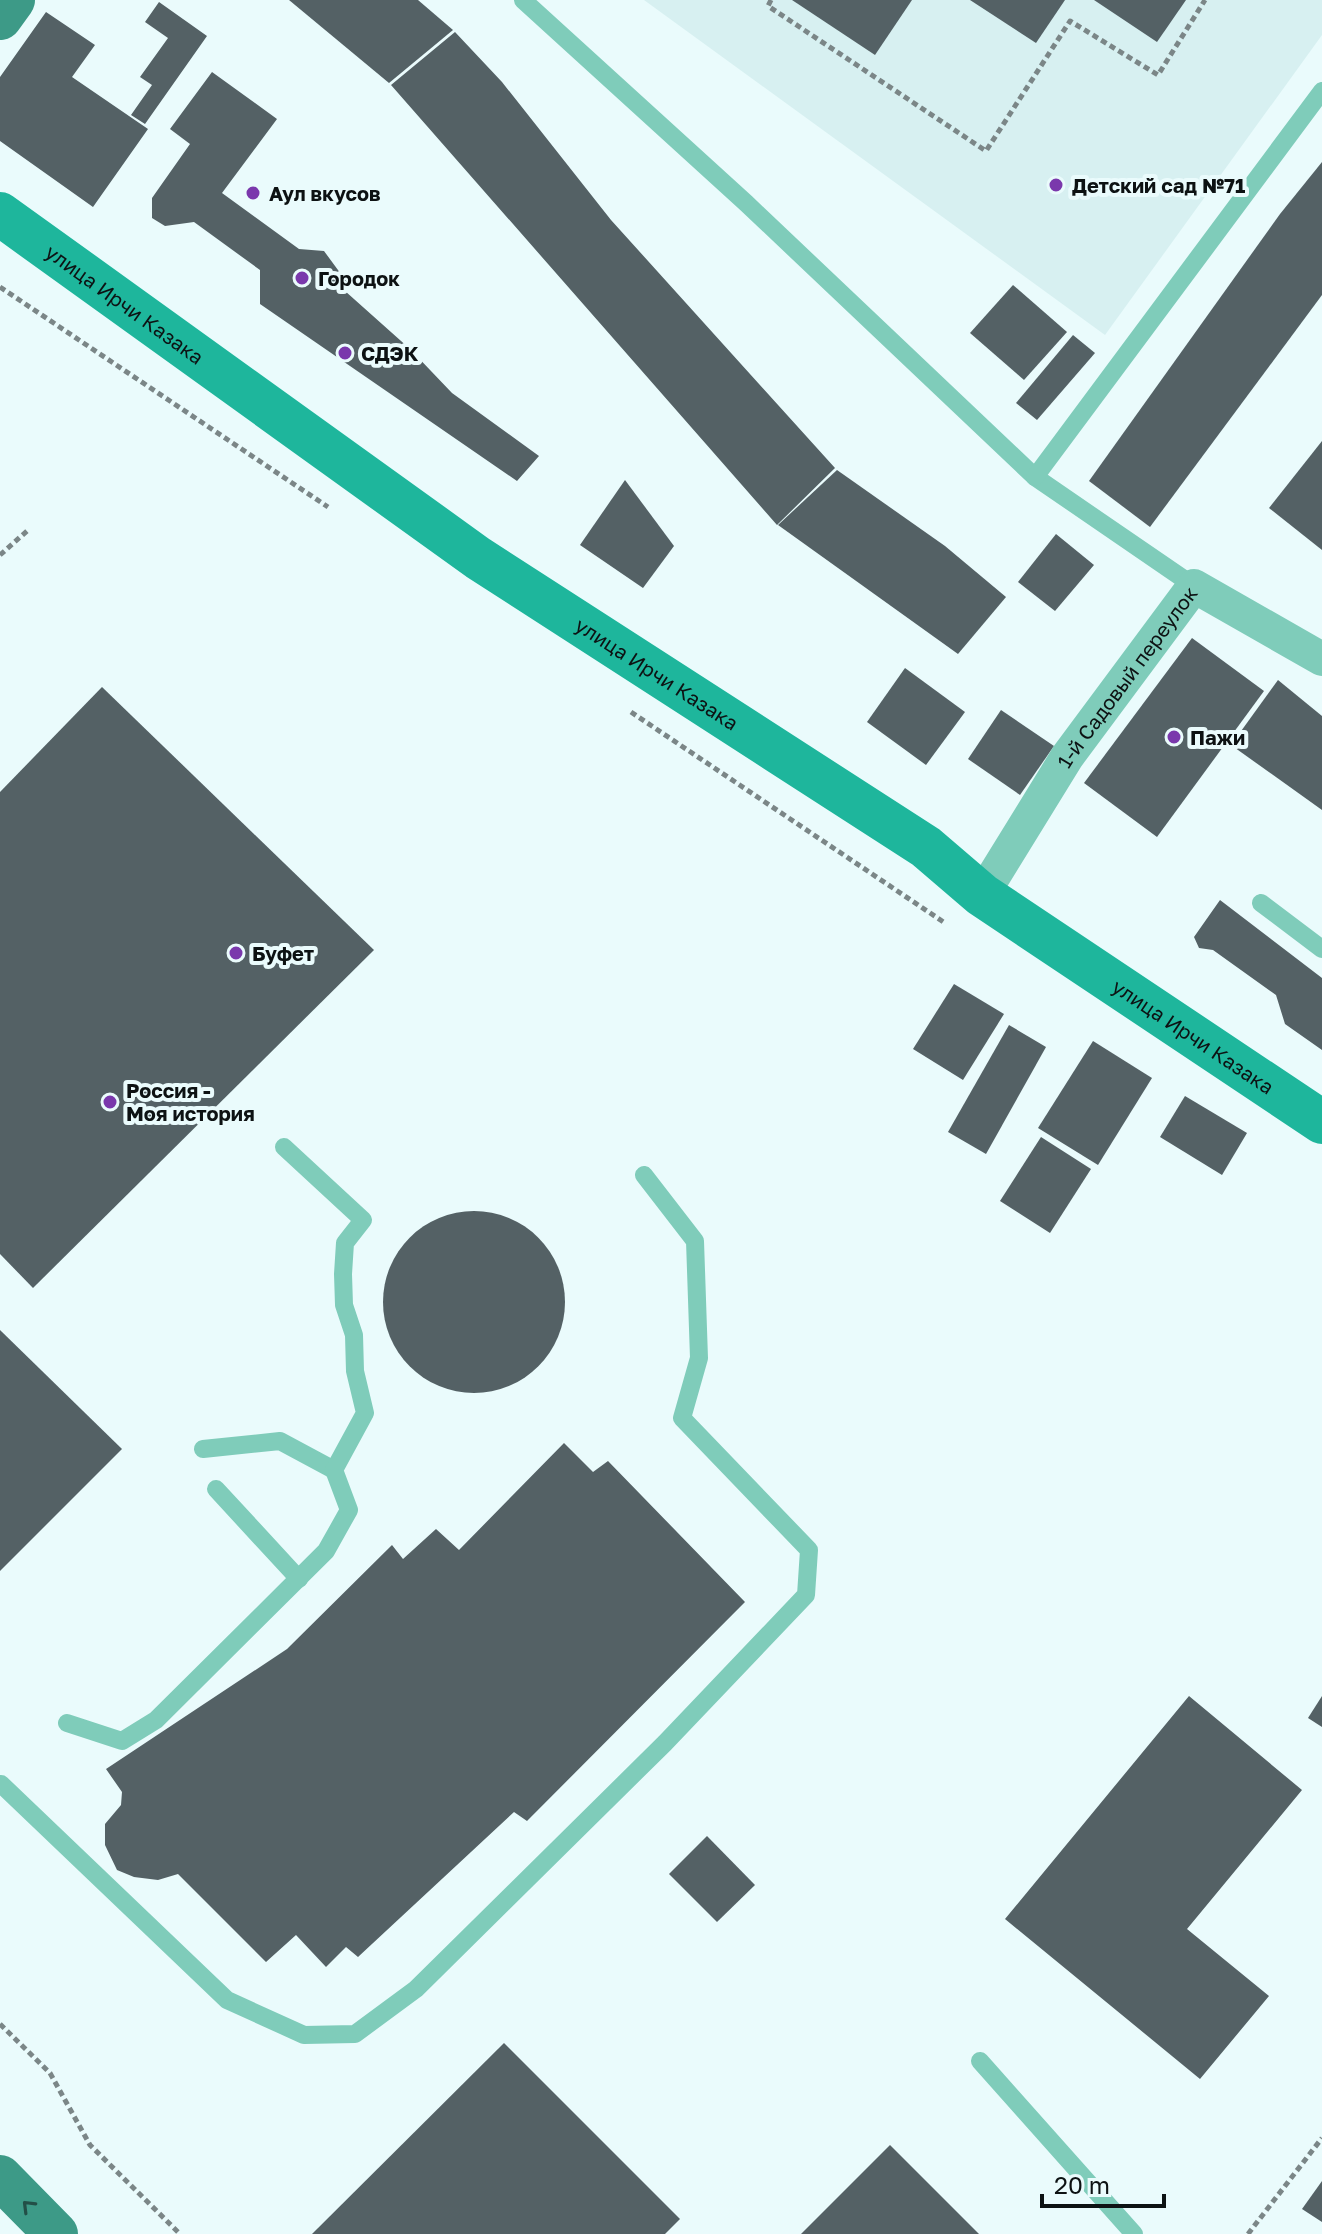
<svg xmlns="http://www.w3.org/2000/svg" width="1322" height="2234" font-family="'Golos Text',sans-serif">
<rect width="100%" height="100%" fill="#eafbfc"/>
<path fill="#d7f0f1" d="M644 0H1322V35L1105 335Z"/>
<g fill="#546165">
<path d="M289 0H418L453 30 389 83Z"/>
<path d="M792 0H912L875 55Z"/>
<path d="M970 0H1065L1036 43Z"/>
<path d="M1094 0H1186L1157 42Z"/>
<path d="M159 2 207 36 145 124 131 115 152 85 140 77 168 38 145 22Z"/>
<path d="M46 12 95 45 72 77 148 129 93 207 0 141V77Z"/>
<path d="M455 32 502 82 611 220 835 468 777 525 391 85Z"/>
<path d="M212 72 277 119 222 193 299 249 324 251 349 285 345 291 410 349 452 393 539 456 517 481 260 304V270L194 222 165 226 152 218V198L190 144 170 129Z"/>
<path d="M1322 162V295L1150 527 1089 481 1280 214Z"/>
<path d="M1013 285 1067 332 1024 380 970 333Z"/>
<path d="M1073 335 1095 353 1037 420 1016 403Z"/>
<path d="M1322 441V550L1269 508Z"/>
<path d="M837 470 945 546 1006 597 958 654 778 525Z"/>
<path d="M625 480 674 546 643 588 580 545Z"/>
<path d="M1056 534 1094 565 1055 611 1018 582Z"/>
<path d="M1192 638 1264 691 1157 837 1084 783Z"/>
<path d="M905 668 965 712 926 765 867 722Z"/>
<path d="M1278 680 1322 716V810L1231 745Z"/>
<path d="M102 687 374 950 33 1288 0 1254V792Z"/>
<path d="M1001 710 1054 746 1020 795 968 759Z"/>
<path d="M1220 900 1322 978V1050L1285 1024 1276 995 1213 950 1199 948 1194 937Z"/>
<path d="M954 984 1004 1014 963 1080 913 1049Z"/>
<path d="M1009 1025 1046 1047 986 1154 948 1132Z"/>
<path d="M1093 1041 1152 1078 1098 1165 1038 1128Z"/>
<path d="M1185 1096 1247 1133 1222 1175 1160 1137Z"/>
<path d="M1041 1137 1091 1169 1050 1233 1000 1201Z"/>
<circle cx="474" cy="1302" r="91"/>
<path d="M0 1330 122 1449 0 1571Z"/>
<path d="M564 1443 593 1472 608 1461 745 1602 527 1821 514 1812 358 1957 346 1947 326 1967 296 1935 266 1962 178 1874 158 1880 134 1877 117 1870 105 1845V1824L121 1805 122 1792 106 1769 287 1649 392 1545 403 1559 436 1529 459 1550Z"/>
<path d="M1189 1696 1302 1790 1187 1929 1269 1996 1200 2079 1005 1919Z"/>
<path d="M1322 1696V1727L1308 1718Z"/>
<path d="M707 1836 755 1885 717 1922 669 1874Z"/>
<path d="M504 2043 680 2219 665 2234H312Z"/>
<path d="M890 2145 979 2234H801Z"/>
<path d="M1322 2181V2222L1302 2209Z"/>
</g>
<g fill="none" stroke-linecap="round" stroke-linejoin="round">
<g stroke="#7b8687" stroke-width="5" stroke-dasharray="6 4" stroke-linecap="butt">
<path d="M771 0 768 6 986 151 1070 21 1158 75 1205 0"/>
<path d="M0 287 328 507"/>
<path d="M0 555 27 531"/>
<path d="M631 712 945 923"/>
<path d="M0 2024 50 2073 90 2145 180 2234"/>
<path d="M1248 2234 1322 2138"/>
</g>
<g stroke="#7fccba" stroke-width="18">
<path d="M523 0 746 203 1035 477 1194 586"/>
<path d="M1035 477 1322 91"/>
<path d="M1261 903 1322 949"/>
<path d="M203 1449 280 1441 334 1470"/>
<path d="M216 1489 299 1579"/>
<path d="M67 1723 122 1741 156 1720 326 1551 349 1510 334 1470 365 1413 355 1371 354 1335 344 1305 343 1274 345 1243 363 1220 284 1147"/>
<path d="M1 1784 227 2000 304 2035 355 2034 416 1989 665 1743 806 1595 809 1550 682 1418 699 1358 695 1241 644 1175"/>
<path d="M980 2061 1134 2234"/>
</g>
<path stroke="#7fccba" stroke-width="34" id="s1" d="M982 895 1067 757 1194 586 1322 659"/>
<path stroke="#1eb69c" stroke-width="44" id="s2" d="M0 214 478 558 926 847 982 895 1322 1122"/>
<g stroke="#3d9a87" stroke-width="44">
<path d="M0 18 13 0"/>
<path d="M0 2177 56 2234"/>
</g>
</g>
<defs><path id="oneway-chevron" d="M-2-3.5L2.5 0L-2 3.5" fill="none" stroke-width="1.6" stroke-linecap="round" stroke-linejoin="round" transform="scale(2)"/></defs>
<use stroke="#234f47" href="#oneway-chevron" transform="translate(28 2206) rotate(-135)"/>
<g fill="#7a38ac" stroke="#eafbfc" stroke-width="3">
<circle cx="1056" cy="185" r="8"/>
<circle cx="253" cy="193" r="8"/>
<circle cx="302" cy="278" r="8"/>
<circle cx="345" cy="353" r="8"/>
<circle cx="1174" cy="737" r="8"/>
<circle cx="236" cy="953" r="8"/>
<circle cx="110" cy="1102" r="8"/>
</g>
<g text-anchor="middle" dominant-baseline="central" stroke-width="8" stroke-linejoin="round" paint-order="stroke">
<g font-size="20" font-weight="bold" fill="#0d1213" stroke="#eafbfc" text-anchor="start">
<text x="1072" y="185">Детский сад №71</text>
<text x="269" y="193">Аул вкусов</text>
<text x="318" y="278">Городок</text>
<text x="361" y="353">СДЭК</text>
<text x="1190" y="737">Пажи</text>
<text x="252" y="953">Буфет</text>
<text x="126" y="1090">Россия -<tspan x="126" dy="23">Моя история</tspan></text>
</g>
<g font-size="20" fill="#0d1213" stroke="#eafbfc">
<text stroke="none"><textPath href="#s2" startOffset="154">улица Ирчи Казака</textPath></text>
<text stroke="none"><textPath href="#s2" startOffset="802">улица Ирчи Казака</textPath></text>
<text stroke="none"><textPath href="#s1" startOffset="262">1-й Садовый переулок</textPath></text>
<text stroke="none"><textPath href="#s2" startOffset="1450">улица Ирчи Казака</textPath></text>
</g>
</g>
<path d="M1042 2194v12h122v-12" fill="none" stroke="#0d1213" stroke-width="4"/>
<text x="1054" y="2194" font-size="24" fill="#0d1213" stroke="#eafbfc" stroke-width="6" paint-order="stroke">20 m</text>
</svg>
